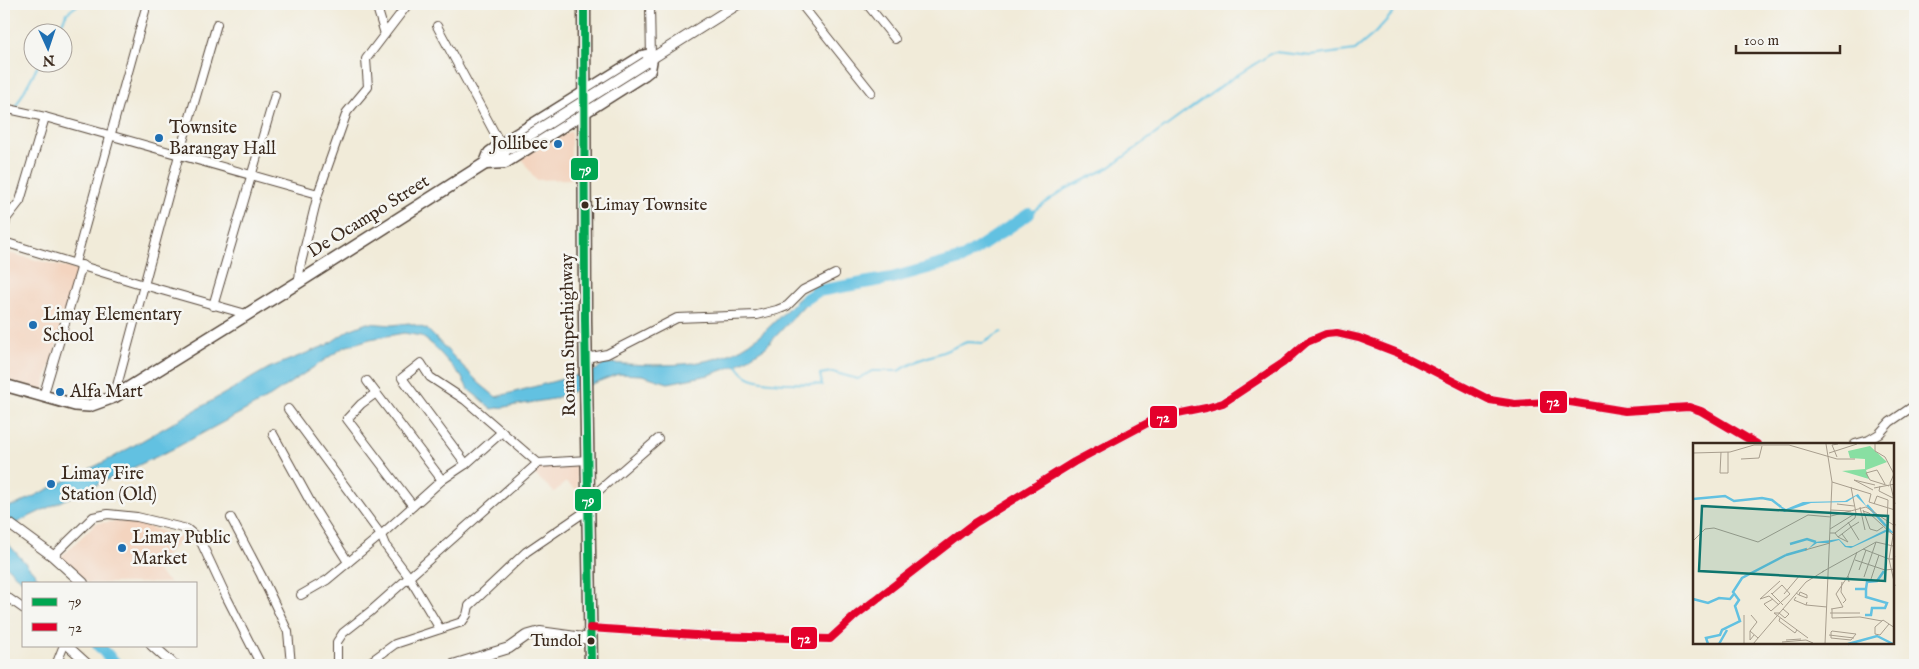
<svg xmlns="http://www.w3.org/2000/svg" width="1919" height="669" font-family="'IM FELL English',serif">
<rect width="100%" height="100%" fill="#f6f6f2"/>
<filter id="ink" filterUnits="userSpaceOnUse"><feTurbulence type="fractalNoise" baseFrequency=".02" numOctaves="2"/><feDisplacementMap in="SourceGraphic" scale="10" xChannelSelector="R" yChannelSelector="G"/><feConvolveMatrix kernelMatrix="1 2 1 2 8 2 1 2 1" color-interpolation-filters="sRGB"/></filter>
<filter id="wash" filterUnits="userSpaceOnUse"><feTurbulence type="fractalNoise" baseFrequency=".0096" numOctaves="4" result="noise"/><feDisplacementMap in="SourceGraphic" scale="20" xChannelSelector="R" yChannelSelector="G"/><feGaussianBlur stdDeviation="1.12" result="paint"/><feColorMatrix in="noise" values="0 0 0 0 0 0 0 0 0 0 0 0 0 0 0 0 0 1.4 0 .05"/><feComposite in="paint" operator="in"/></filter>
<g filter="url(#wash)">
<rect width="100%" height="100%" fill="#f1ebd9"/>
<g fill="#f3d4bf">
<path d="M571 131V179L536 180 521 158Z"/>
<path d="M4 252 78 270 43 391 4 380Z"/>
<path d="M576 465 578 491 566 482 554 492 534 474 539 466Z"/>
<path d="M123 521 144 525 183 538 154 568 170 583H88L60 558 96 523Z"/>
</g>
<g fill="#62c1e1" stroke="#4e7680">
<path d="M819 285 821 294 808 301 766 347 737 365 709 375 668 383 642 375 618 374 553 399 492 409 468 389 461 376 433 345 421 336 404 333 370 339 344 347 266 399 177 447 24 519 4 531V508L18 504 112 458 269 368 327 345 349 330 367 323 392 325 409 323 427 329 480 384 496 397 596 370 604 363C654 365 717 372 758 337 779 320 795 297 819 285Z"/>
<path d="M4 539 43 583H24L4 564Z"/>
</g>
<g fill="none" stroke-linecap="round" stroke-linejoin="round">
<g stroke="#62c1e1" stroke-width="2">
<path d="M57 32 67 13 79 4"/>
<path d="M16 106 40 62"/>
<path d="M1029 214 1064 190 1110 167 1231 79 1274 52 1311 56 1355 50 1375 33 1401 4"/>
<path d="M736 364C739 368 742 373 747 376 760 385 802 382 822 385L820 374 832 372 858 379 872 371H898L919 360 943 352 967 342 983 343 1001 332"/>
</g>
<g stroke="#62c1e1" stroke-width="12">
<path d="M806 299 818 291 892 278 963 258 1029 214"/>
<path d="M98 645 117 665"/>
</g>
</g>
</g>
<g filter="url(#ink)">
<g fill="none" stroke-linecap="round" stroke-linejoin="round">
<defs>
<g id="minor">
<path d="M650 4 651 59"/>
<path d="M801 4 871 92"/>
<path d="M867 4 895 39"/>
<path d="M437 26 501 145"/>
<path d="M385 34 408 4"/>
<path d="M4 108 45 117 318 194"/>
<path d="M4 233 6 219 20 201 45 117"/>
<path d="M4 242 144 285 246 314"/>
<path d="M75 263 145 11"/>
<path d="M299 282 300 267 318 194 347 112 368 87 366 59 385 34 376 4"/>
<path d="M213 306 275 95"/>
<path d="M586 358 607 354 677 318 757 315 777 310 787 306 803 290 835 274"/>
<path d="M367 381 442 480"/>
<path d="M376 393 361 404 347 419 413 506"/>
<path d="M43 397 82 265"/>
<path d="M114 397 179 155 217 24"/>
<path d="M288 409 381 535 327 580 301 595"/>
<path d="M273 434 312 505 348 562"/>
<path d="M1855 444 1869 440 1879 434 1890 422 1915 405"/>
<path d="M466 464 402 378 421 363 430 377 465 400 502 432"/>
<path d="M589 499 658 439"/>
<path d="M231 518 261 575 288 632 291 665"/>
<path d="M53 556 93 517 108 514 137 517 187 529 200 540 227 598 261 665"/>
<path d="M4 595 24 609"/>
<path d="M590 628 711 636 830 639 856 615 975 523 1074 462 1157 418 1206 408 1223 403 1283 363 1307 342 1326 334 1337 333 1359 338 1398 353 1490 400 1515 404 1564 401 1625 411 1689 407 1701 411 1757 444"/>
<path d="M440 629 409 577 385 545 381 535 442 480 466 464 502 432 538 463"/>
<path d="M67 645 89 665"/>
<path d="M56 665 64 645"/>
<path d="M337 665V642L343 633 371 611 538 463 588 460"/>
<path d="M366 665 395 644 462 622 467 615 469 606 526 552 589 509"/>
</g>
<g id="tertiary">
<path d="M646 62 738 4"/>
<path d="M486 163 506 150"/>
<path d="M4 520 53 556 83 583"/>
<path d="M152 645 174 665"/>
<path d="M453 665 509 648 526 636 540 632 590 639"/>
</g>
<path id="secondary" d="M4 385 75 405 89 406 114 397 299 282 486 163"/>
<g id="primary">
<path d="M584 4 585 320 591 665"/>
<path d="M646 56 651 59 649 70 644 74 505 162 486 163 490 153 501 145 642 57Z"/>
</g>
</defs>
<use href="#minor" stroke="#56473a" stroke-width="10"/>
<use href="#tertiary" stroke="#56473a" stroke-width="12"/>
<use href="#secondary" stroke="#56473a" stroke-width="14"/>
<use href="#primary" stroke="#56473a" stroke-width="15"/>
<use href="#minor" stroke="#fff" stroke-width="8"/>
<use href="#tertiary" stroke="#fff" stroke-width="10"/>
<use href="#secondary" stroke="#fff" stroke-width="11"/>
<use href="#primary" stroke="#fff" stroke-width="12"/>
<defs>
<path id="tertiary-bridge" d="M506 150 646 62"/>
</defs>
<use href="#tertiary-bridge" stroke="#56473a" stroke-width="12" stroke-linecap="butt"/>
<use href="#tertiary-bridge" stroke="#fff" stroke-width="10"/>
<defs>
<path id="bus-1" d="M584 4 585 320 591 665"/>
<path id="bus-2" d="M590 628 711 636 830 639 856 615 975 523 1074 462 1157 418 1206 408 1223 403 1283 363 1307 342 1326 334 1337 333 1359 338 1398 353 1490 400 1515 404 1564 401 1625 411 1689 407 1701 411 1757 444"/>
</defs>
<use href="#bus-1" stroke="#f6f6f2" stroke-width="11"/>
<use href="#bus-2" stroke="#f6f6f2" stroke-width="11"/>
<use href="#bus-1" stroke="#00a651" stroke-width="8"/>
<use href="#bus-2" stroke="#e4002b" stroke-width="8"/>
</g>
</g>
<g fill="#1f6fb2" stroke="#f6f6f2" stroke-width="2">
<circle cx="159" cy="138" r="5"/>
<circle cx="558" cy="144" r="5"/>
<circle cx="33" cy="325" r="5"/>
<circle cx="60" cy="392" r="5"/>
<circle cx="51" cy="484" r="5"/>
<circle cx="122" cy="548" r="5"/>
</g>
<g fill="#3b2a1e" stroke="#f6f6f2" stroke-width="2">
<circle cx="585" cy="205" r="4.5"/>
<circle cx="591" cy="641" r="4.5"/>
</g>
<g text-anchor="middle" dominant-baseline="central" stroke-width="5" stroke-linejoin="round" paint-order="stroke">
<g font-size="17" fill="#3b2a1e" stroke="#f6f6f2" text-anchor="start">
<text x="594" y="205">Limay Townsite</text>
<text x="582" y="641" text-anchor="end">Tundol</text>
</g>
<g font-size="18" fill="#3b2a1e" stroke="#f6f6f2" text-anchor="start">
<text x="169" y="128">Townsite<tspan x="169" dy="21">Barangay Hall</tspan></text>
<text x="548" y="144" text-anchor="end">Jollibee</text>
<text x="43" y="315">Limay Elementary<tspan x="43" dy="21">School</tspan></text>
<text x="70" y="392">Alfa Mart</text>
<text x="61" y="474">Limay Fire<tspan x="61" dy="21">Station (Old)</tspan></text>
<text x="132" y="538">Limay Public<tspan x="132" dy="21">Market</tspan></text>
</g>
<g font-size="18" fill="#3b2a1e" stroke="#f6f6f2">
<text transform="translate(369 217) rotate(-32)">De Ocampo Street</text>
<text transform="translate(569 335) rotate(-91)">Roman Superhighway</text>
</g>
</g>
<g transform="translate(1693 443)">
<rect width="201" height="201" fill="#f1ebd9"/>
<path d="M177 3 194 19 173 27 176 36 149 28 172 26V16L157 15 155 8Z" fill="#88dfa2"/>
<path d="M165 51 174 64 163 53 154 59 118 60 91 69 86 62 93 66 110 59 152 58ZM191 80 201 90 193 89 158 105 152 104 146 97 135 100H124L115 106 122 99 146 96 153 103H160L194 86Z" fill="#62c1e1"/>
<path fill="none" stroke="#62c1e1" stroke-width="2.5" d="M0 56 32 53 41 58 69 55 79 57 88 64M174 62 193 83M97 101 114 96 123 99M93 112 114 106M162 146H173L174 139 184 138 191 128M0 156 15 160 26 155 37 156 41 151M172 172H178L179 165H192L194 160 173 154V146M15 201 13 195 27 192 29 187 47 178 42 163 46 157 40 149 49 135 93 112M26 201 34 187M155 201 184 193 200 201"/>
<path fill="none" stroke="#a89e8e" stroke-width="1" d="M182 1V8L192 14 201 31 197 40 202 61M28 9 27 30H35V9M0 10 37 9 61 2H96L144 16H162M136 10 164 1M144 14 139 2 145 1M48 16 66 15 69 3M139 39 178 51 176 59 202 67M192 41 184 27 173 30 177 37 196 43M187 43 186 48 202 56M181 45 202 41M180 47 161 37 182 42M144 61 161 63M181 61 184 53 195 57 194 80M167 64 172 87M138 67 158 68M170 67 177 86 184 88 190 84M170 68 176 70 200 92M138 73 173 64 202 83M166 79 158 84 166 97M202 81 196 116 202 143M137 86 163 70 158 44M137 90H142L162 75 163 70M142 90 145 94 158 84 155 79M145 94 155 99 149 91M0 98 12 86 21 85 65 99 115 72 138 74M170 106 196 116H200L202 113M112 107 137 100M162 117 192 127 202 126M166 127 173 107M129 129 183 99 200 103M171 134 183 99M178 136 186 112M149 139 148 149 153 157 150 160M156 139 155 133 164 109M78 150 90 162M103 150 106 152 114 155V152L107 149 106 152M79 151 89 142 97 151 78 168 71 161 80 156M91 151 107 132M103 154 101 157 113 162 114 159M86 162 76 153 67 156 87 138M113 162 134 164M138 166 150 164 143 151 155 133M139 166V175L167 174 189 178M86 170 92 175 96 171 90 166M87 170H81L115 195M137 170H167M51 172V201M87 175 86 178 102 190 104 187M196 181 187 192 182 191V184L190 177 202 185M57 188 64 179 58 172M138 189 139 188 163 191 158 197 138 195ZM61 192 57 197V188L65 195M136 192 161 195M93 197 108 196M89 199 113 197 120 200M60 201 113 139 131 128M132 201 139 39 133 1"/>
<path fill="#0f766e" fill-opacity="0.15" stroke="#0f766e" stroke-width="2.5" d="M9 63 195 73 192 138 6 128Z"/>
<rect width="201" height="201" fill="none" stroke="#3b2a1e" stroke-width="2.5"/>
</g>
<g stroke="#f6f6f2" stroke-width="2">
<rect x="570" y="157" width="29" height="24" rx="5" fill="#00a651"/>
<rect x="1539" y="390" width="29" height="24" rx="5" fill="#e4002b"/>
<rect x="1149" y="405" width="29" height="24" rx="5" fill="#e4002b"/>
<rect x="574" y="488" width="28" height="24" rx="5" fill="#00a651"/>
<rect x="790" y="626" width="28" height="24" rx="5" fill="#e4002b"/>
</g>
<g font-size="14" text-anchor="middle" font-weight="bold" fill="#fff">
<text x="585" y="174">79</text>
<text x="1553" y="406">72</text>
<text x="1163" y="422">72</text>
<text x="588" y="505">79</text>
<text x="804" y="643">72</text>
</g>
<rect width="1919" height="669" fill="none" stroke="#f6f6f2" stroke-width="20"/>
<rect x="22" y="582" width="175" height="65" fill="#f6f6f2" stroke="#aba49d"/>
<rect x="32" y="598" width="25" height="8" fill="#00a651" stroke="#aba49d"/>
<text x="68" y="606" font-size="15" fill="#3b2a1e">79</text>
<rect x="32" y="623" width="25" height="8" fill="#e4002b" stroke="#aba49d"/>
<text x="68" y="632" font-size="15" fill="#3b2a1e">72</text>
<g transform="translate(48 48) rotate(177)"><circle r="24" fill="#f6f6f2" stroke="#aba49d"/>
<path d="M0-4L9 19L0 12L-9 19Z" fill="#1f6fb2"/>
<text y="-8" font-size="14" font-weight="bold" text-anchor="middle" fill="#3b2a1e">N</text>
</g>
<path d="M1736 45v8h104v-8" fill="none" stroke="#3b2a1e" stroke-width="2.5"/>
<text x="1744" y="45" font-size="15" fill="#3b2a1e" stroke="#f6f6f2" stroke-width="4" paint-order="stroke">100 m</text>
</svg>
